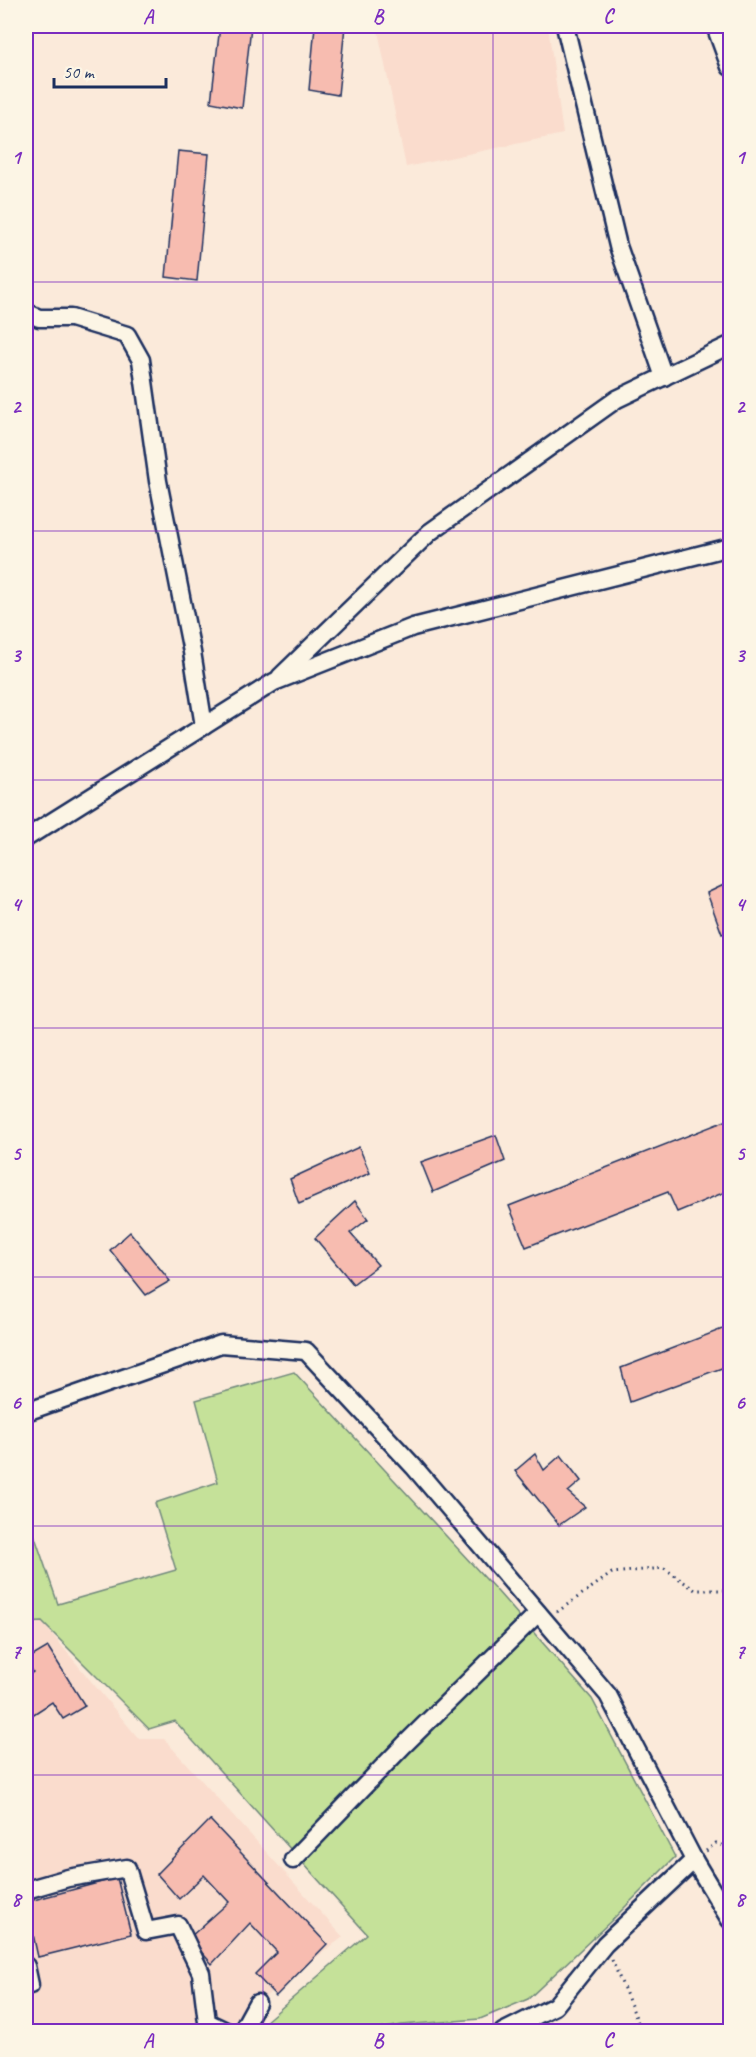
<svg xmlns="http://www.w3.org/2000/svg" width="756" height="2057" font-family="Caveat,sans-serif">
<rect width="100%" height="100%" fill="#fbeada"/>
<filter id="ink" filterUnits="userSpaceOnUse"><feTurbulence type="fractalNoise" baseFrequency=".0167" numOctaves="2"/><feDisplacementMap in="SourceGraphic" scale="12" xChannelSelector="R" yChannelSelector="G"/><feConvolveMatrix kernelMatrix="1 2 1 2 8 2 1 2 1" color-interpolation-filters="sRGB"/></filter>
<g filter="url(#ink)">
<g fill="#fadccd">
<path d="M377 26H548L563 134 406 167Z"/>
<path d="M42 1622 139 1739H164L343 1937 257 2003 261 2031 26 2032V1623Z"/>
</g>
<path fill="#c5e199" stroke="#70887c" stroke-width="1.5" d="M294 1372 498 1592 592 1699 675 1857 611 1921 528 1999 480 2019 402 2025 368 2031H257V2029L367 1934 175 1721 149 1729 42 1622 26 1623V1511L58 1604 176 1570 155 1503 218 1482 196 1400Z"/>
<g fill="#f7bcb0" stroke="#1b2f5e" stroke-width="1.5">
<path d="M220 26H251L242 108 211 102Z"/>
<path d="M315 26H345L338 95 309 90Z"/>
<path d="M178 151 209 154 197 281 166 277Z"/>
<path d="M730 882V931L722 934 707 893Z"/>
<path d="M730 1119V1190L677 1212 668 1192 526 1247 509 1206Z"/>
<path d="M496 1135 505 1161 433 1192 421 1162Z"/>
<path d="M359 1147 370 1173 299 1204 290 1179Z"/>
<path d="M355 1201 368 1219 350 1233 378 1265 353 1284 315 1238Z"/>
<path d="M130 1232 170 1281 146 1295 110 1250Z"/>
<path d="M730 1326V1365L630 1402 621 1368Z"/>
<path d="M535 1454 544 1470 561 1455 581 1481 568 1492 585 1507 559 1525 515 1471Z"/>
<path d="M48 1647 85 1706 63 1719 52 1702 26 1719V1677L33 1672 26 1660Z"/>
<path d="M210 1820 327 1944 276 1996 255 1974 277 1952 250 1923 212 1964 189 1938 229 1902 204 1875 179 1899 157 1874Z"/>
<path d="M117 1878 131 1934 38 1957 26 1902Z"/>
</g>
<g fill="none" stroke-linecap="round" stroke-linejoin="round">
<defs>
<g id="minor">
<path d="M565 26 618 246 664 377"/>
<path d="M715 26 730 67"/>
<path d="M26 312 39 318H71L127 335 141 360 158 481 192 652 204 726"/>
<path d="M280 677 430 532 617 399 730 345"/>
<path d="M26 838 274 682 413 627 730 547"/>
<path d="M26 1412 221 1344 306 1351 414 1467 608 1695 694 1860 730 1920"/>
<path d="M293 1860 404 1745 538 1613"/>
<path d="M26 1890 68 1878 127 1868 146 1931 178 1925 201 1973 207 2022 228 2032"/>
<path d="M26 1966 30 1985 26 1982"/>
<path d="M241 2032 257 2003"/>
<path d="M503 2032 555 2006 605 1944 694 1860"/>
</g>
</defs>
<use href="#minor" stroke="#1b2f5e" stroke-width="21"/>
<g stroke="#1b2f5e" stroke-width="3" stroke-dasharray="1.5 4.5" stroke-linecap="butt">
<path d="M557 1612 612 1573 664 1568 695 1590H730"/>
<path d="M706 1851 716 1843 730 1848"/>
<path d="M612 1960 642 2032"/>
</g>
<use href="#minor" stroke="#fcf5e5" stroke-width="16"/>
</g>
</g>
<path fill="none" stroke="#7b2cbf" stroke-width="1.5" stroke-opacity="0.55" d="M263 26V2032M493 26V2032M26 282H730M26 531H730M26 780H730M26 1028H730M26 1277H730M26 1526H730M26 1775H730"/>
<rect width="756" height="2057" fill="none" stroke="#fcf5e5" stroke-width="66"/>
<path d="M54 78v9h112v-9" fill="none" stroke="#1b2f5e" stroke-width="3"/>
<text x="63" y="78" font-size="18" fill="#1b2f5e" stroke="#fcf5e5" stroke-width="4.5" paint-order="stroke">50 m</text>
<rect x="33" y="33" width="690" height="1991" fill="none" stroke="#7b2cbf" stroke-width="2"/>
<g font-size="20" text-anchor="middle" font-weight="bold" fill="#7b2cbf">
<text x="148" y="23">A</text>
<text x="378" y="23">B</text>
<text x="608" y="23">C</text>
<text x="16" y="164">1</text>
<text x="740" y="164">1</text>
<text x="16" y="413">2</text>
<text x="740" y="413">2</text>
<text x="16" y="662">3</text>
<text x="740" y="662">3</text>
<text x="16" y="911">4</text>
<text x="740" y="911">4</text>
<text x="16" y="1160">5</text>
<text x="740" y="1160">5</text>
<text x="16" y="1409">6</text>
<text x="740" y="1409">6</text>
<text x="16" y="1658">7</text>
<text x="740" y="1658">7</text>
<text x="16" y="1906">8</text>
<text x="740" y="1906">8</text>
<text x="148" y="2047">A</text>
<text x="378" y="2047">B</text>
<text x="608" y="2047">C</text>
</g>
</svg>
